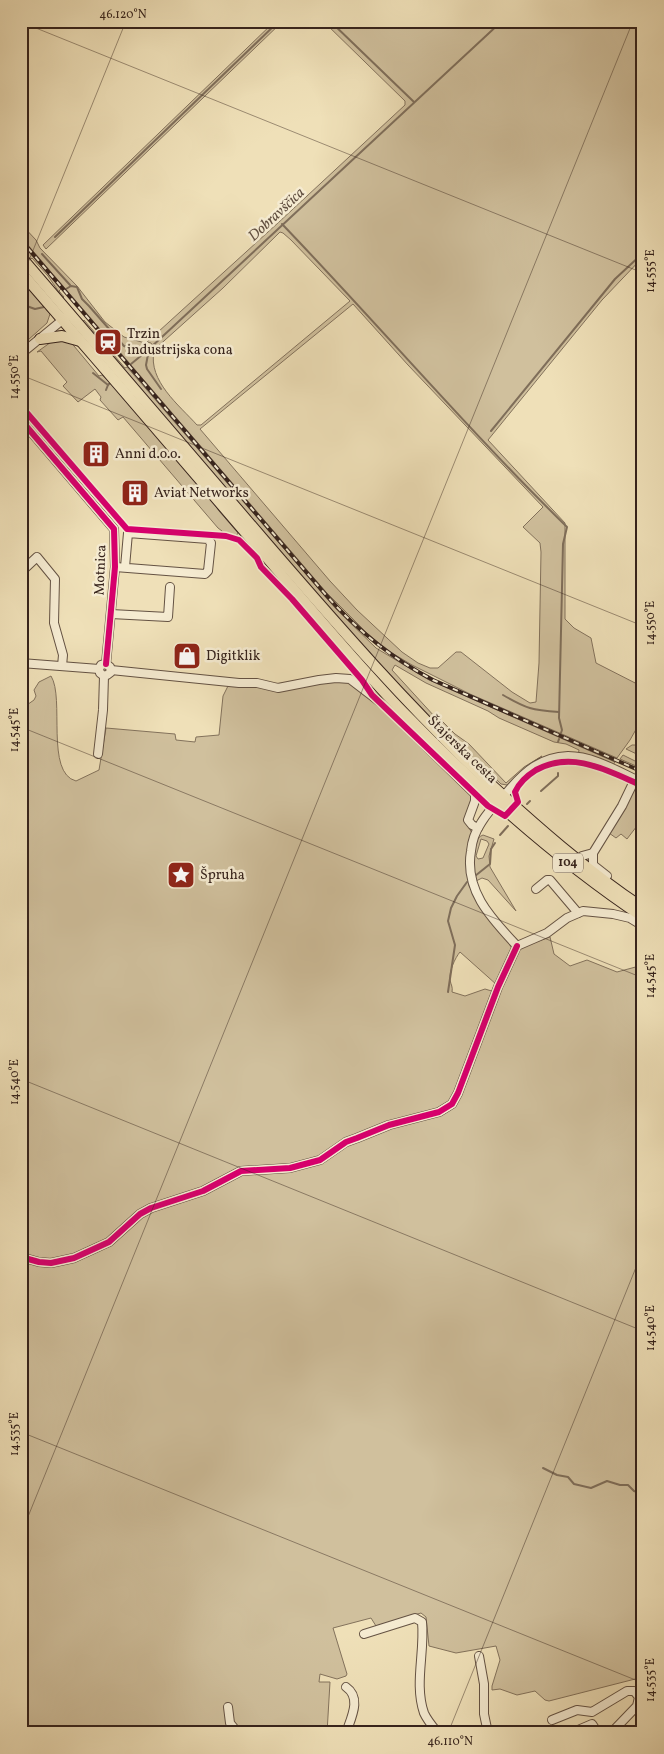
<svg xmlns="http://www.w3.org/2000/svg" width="664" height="1754" font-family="Vollkorn,serif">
<rect width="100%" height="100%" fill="#efe0b8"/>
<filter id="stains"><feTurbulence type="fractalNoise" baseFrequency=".004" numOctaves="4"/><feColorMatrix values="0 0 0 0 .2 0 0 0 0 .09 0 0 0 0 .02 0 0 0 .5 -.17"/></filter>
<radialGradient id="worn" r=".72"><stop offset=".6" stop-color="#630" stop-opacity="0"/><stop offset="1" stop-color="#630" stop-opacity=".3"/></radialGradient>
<g fill="#d0c09d" stroke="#83725c" fill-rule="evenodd">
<path d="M275 21H283L46 249 43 245Z"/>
<path d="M323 21H643V257L602 300 488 440 565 523V619L574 628 591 638 596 663 643 687V717L630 740 617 758 470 694 412 665 387 650 368 634 326 592 21 237V224L36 240 40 248 77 286 105 322 124 337 145 343 154 351C148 381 179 405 197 425H201L350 301 291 240 283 233 280 232 223 288 155 349 151 343 147 342 279 222 405 105V101ZM353 304 408 365 543 507 523 527 540 543 541 552 539 663 536 702 530 703 512 692 461 652H456L438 668H430L418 663 402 652 357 610 330 581 200 429Z"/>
<path d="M21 243 61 289 59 291 64 297 63 298 48 276 32 258 31 259 21 252Z"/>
<path d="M21 278 50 314 47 323 28 340 21 336Z"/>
<path d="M84 320 125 368 127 367 336 609 376 648 429 680 615 762 613 765 578 755 579 750 566 744 554 742 499 718 488 711 426 683 395 665 392 670 435 717 437 716 455 734 469 744 506 783 524 767 542 756 527 766 507 785 501 784 456 741H455L446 736 381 669 83 322Z"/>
<path d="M54 340H69L99 376 102 375 111 383 210 497 219 511 238 533 236 536 222 534V531L218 528 123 417 118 420 100 400 101 397 95 389 78 402 63 386 67 382 41 351 37 352Z"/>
<path d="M51 676C65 698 45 773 76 781L99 770 106 728 175 734 176 740 195 742 196 737 219 735 223 696 228 686 305 685 344 680 376 700 472 795 471 803 464 820 472 833 467 857 469 886 482 908 510 943 512 950 497 985 460 952C455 958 449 971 450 980 451 985 453 987 452 992L465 996 485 989 495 992 454 1097 439 1110 395 1123 321 1157 298 1164 249 1167 212 1185 159 1202 113 1237 72 1256 52 1261 40 1259 21 1254V709L34 700 36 696 34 690 39 682Z"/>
<path d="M632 745H643V769L620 759 623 755 637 762 641 756 626 749Z"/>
<path d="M634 786 643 789V824L640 822 627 839 621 834 616 838 609 833Z"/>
<path d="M483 835 494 839 489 856 490 867 516 911 488 880 482 878 474 882C472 870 469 840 483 835ZM481 839 487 841 489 844 483 858 478 859 476 856Z"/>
<path d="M550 937 554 954 570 966 587 960 617 972 643 965V1677L549 1701 545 1700 535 1691 517 1695 500 1689 492 1690V1686L500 1660 496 1646 456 1653 429 1646 426 1617 421 1613 376 1626 371 1618 333 1628 347 1674 346 1676 337 1679 320 1674 319 1682H330L327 1733H21V1259L44 1265 111 1243 145 1214 246 1171 288 1170 339 1149 370 1134 452 1107 494 1004 519 950 524 946Z"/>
</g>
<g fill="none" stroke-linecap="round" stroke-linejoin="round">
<g stroke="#7f6e5a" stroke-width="2">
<path d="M330 21 414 102"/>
<path d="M282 224C378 324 468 430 567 527L563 544 559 718 562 730 561 733"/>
<path d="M55 237 279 21"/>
<path d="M42 254 70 285"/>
<path d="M66 289 71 286 77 287 82 299 89 306 124 346 133 349H149L502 21"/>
<path d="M21 304 35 309 44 307"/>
<path d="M149 349 146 365 147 369 161 389"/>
<path d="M131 364 148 350"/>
<path d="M93 373 108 385"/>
<path d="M106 390 108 385 111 382"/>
<path d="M491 431 615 279 643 253"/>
<path d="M503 695C527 709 532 710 559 712"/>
<path d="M558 742 559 739"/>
<path d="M541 791 558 776V773"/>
<path d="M527 804 530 801"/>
<path d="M500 835 508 826"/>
<path d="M475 876 490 864 491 849 495 843"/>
<path d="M448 992 455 945 448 921 451 908 457 896 467 882"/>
<path d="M543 1468 557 1475 568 1477 574 1484 591 1488 607 1481 620 1485H628L634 1491 643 1494"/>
</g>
<defs>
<g id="minor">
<path d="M21 354 66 317"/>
<path d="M21 420 114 529 115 567 106 664"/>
<path d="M115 567 205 574 208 571 211 543 208 539 128 533 125 567"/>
<path d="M21 572 37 557 55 579 54 623 63 655 62 666"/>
<path d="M111 614 168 617 170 587"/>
<path d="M21 663 99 669"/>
<path d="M111 670 239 683H257L278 688 319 680 336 678 350 679 384 705 475 794V801L468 820 472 825 478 828"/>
<path d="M98 754 103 710 104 676 100 673 99 669 101 665 106 664 110 667 111 672 107 675 104 676"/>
<path d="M643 783C619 772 594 756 568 756 541 757 525 771 508 791 498 801 488 811 481 823 475 832 472 841 471 851 464 891 492 919 517 946L547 933 567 918 583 911 613 914 630 918 643 926"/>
<path d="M593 853V865L607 876"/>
<path d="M582 856 593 853 622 806 635 779"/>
<path d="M536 889 547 880H550L578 913"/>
<path d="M21 1257 39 1262 51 1263 74 1258 109 1242 140 1214 151 1208 203 1191 241 1171 290 1168 320 1160 346 1142 357 1138 389 1125 439 1112 452 1104 458 1093 498 987 517 946"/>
<path d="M364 1634 415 1618 422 1622C425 1652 414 1684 424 1713 427 1720 433 1727 438 1733"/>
<path d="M479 1656 484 1684V1714L488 1733"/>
<path d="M228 1707 230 1723 238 1733"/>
<path d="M552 1720 577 1710 592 1712 627 1691H634L639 1697 637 1706 611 1733"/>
<path d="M346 1733C351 1718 362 1698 346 1687"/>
<path d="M571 1733 592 1724 598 1733"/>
</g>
<g id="major">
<path d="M21 257C104 354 187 450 269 546 339 627 408 706 485 779 535 825 586 870 643 908"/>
<path d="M21 272C100 363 178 454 257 546 305 602 352 659 403 712 476 787 556 859 643 917"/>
<path d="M40 339 62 336 80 341"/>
</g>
</defs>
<use href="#minor" stroke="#645243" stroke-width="10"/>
<use href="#major" stroke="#36231c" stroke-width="12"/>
<use href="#minor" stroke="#f5ebd1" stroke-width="8"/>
<use href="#major" stroke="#efe0b8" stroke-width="10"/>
<defs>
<path id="rail" d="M21 240 326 595C357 630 391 658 433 680L643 772"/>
</defs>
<use href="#rail" stroke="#36231c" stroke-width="4"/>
<use href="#rail" stroke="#f5ebd1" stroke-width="2" stroke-dasharray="5.5" stroke-linecap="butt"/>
<defs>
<g id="cycleway">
<path d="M21 406 127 529 226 536 239 540 257 558 261 567 292 599 362 680 372 695 488 806 505 816 518 802 515 792C519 783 528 775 536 770 573 750 608 771 643 786"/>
<path d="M21 420 114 529 115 567 106 664"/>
<path d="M21 1257 39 1262 51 1263 74 1258 109 1242 140 1214 151 1208 203 1191 241 1171 290 1168 320 1160 346 1142 357 1138 389 1125 439 1112 452 1104 458 1093 498 987 517 946"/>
</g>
</defs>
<use href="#cycleway" stroke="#f5ebd1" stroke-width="9"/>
<use href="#cycleway" stroke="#d6006c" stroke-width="6"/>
</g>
<path fill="none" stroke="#36231c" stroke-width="1" stroke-opacity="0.45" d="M21 22 643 273M21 280 126 21M21 375 643 626M21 727 643 978M21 1079 643 1331M21 1432 643 1683M21 1534 633 21M448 1733 643 1250"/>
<defs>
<symbol id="station-square" viewBox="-11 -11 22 22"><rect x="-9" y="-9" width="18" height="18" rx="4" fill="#8f2418" stroke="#f5ebd1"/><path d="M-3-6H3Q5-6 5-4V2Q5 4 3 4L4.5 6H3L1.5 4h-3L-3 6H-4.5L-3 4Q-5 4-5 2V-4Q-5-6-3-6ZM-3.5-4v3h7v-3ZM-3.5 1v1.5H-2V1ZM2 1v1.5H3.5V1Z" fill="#fff"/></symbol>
<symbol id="building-square" viewBox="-11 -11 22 22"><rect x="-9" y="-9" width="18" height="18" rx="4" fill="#8f2418" stroke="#f5ebd1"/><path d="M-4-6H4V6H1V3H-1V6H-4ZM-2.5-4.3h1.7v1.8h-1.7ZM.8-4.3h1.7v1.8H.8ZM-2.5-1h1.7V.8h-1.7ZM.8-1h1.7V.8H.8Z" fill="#fff"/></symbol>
<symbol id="shop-square" viewBox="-11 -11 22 22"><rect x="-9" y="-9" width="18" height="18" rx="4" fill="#8f2418" stroke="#f5ebd1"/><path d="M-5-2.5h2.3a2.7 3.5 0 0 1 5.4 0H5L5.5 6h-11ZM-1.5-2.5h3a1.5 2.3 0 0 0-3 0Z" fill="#fff"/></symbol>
<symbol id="sight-square" viewBox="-11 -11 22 22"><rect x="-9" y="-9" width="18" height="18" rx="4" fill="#8f2418" stroke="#f5ebd1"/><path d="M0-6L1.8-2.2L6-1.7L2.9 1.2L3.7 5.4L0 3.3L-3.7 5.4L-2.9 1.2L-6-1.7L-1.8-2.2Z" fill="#fff"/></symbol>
</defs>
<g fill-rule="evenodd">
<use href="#station-square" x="92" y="326" width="32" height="32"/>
<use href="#building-square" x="80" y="438" width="32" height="32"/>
<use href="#building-square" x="119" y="477" width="32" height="32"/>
<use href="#shop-square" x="171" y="640" width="32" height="32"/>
<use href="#sight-square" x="165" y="859" width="32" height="32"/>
</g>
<g text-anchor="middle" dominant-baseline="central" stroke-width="5" stroke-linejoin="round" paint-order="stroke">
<rect fill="#f5ebd1" stroke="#6f5f52" stroke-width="1" x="553" y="853.5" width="30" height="19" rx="4"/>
<g font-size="12" font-weight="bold" fill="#36231c">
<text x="568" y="863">104</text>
</g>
<g font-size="14" fill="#36231c" stroke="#f5ebd1" text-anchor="start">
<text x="127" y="334">Trzin<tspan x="127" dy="16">industrijska cona</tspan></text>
<text x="115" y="454">Anni d.o.o.</text>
<text x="154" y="493">Aviat Networks</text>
<text x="206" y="656">Digitklik</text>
<text x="200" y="875">Špruha</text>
</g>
<g font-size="14" fill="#36231c" stroke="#f5ebd1">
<text transform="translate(101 570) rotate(-88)">Motnica</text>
<text transform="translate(462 750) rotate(44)">Štajerska cesta</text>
</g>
<g font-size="15" font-style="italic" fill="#614f40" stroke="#f5ebd1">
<text transform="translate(277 215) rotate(-43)">Dobravščica</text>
</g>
</g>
<rect width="664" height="1754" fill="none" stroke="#efe0b8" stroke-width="55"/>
<rect x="28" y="28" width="608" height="1698" fill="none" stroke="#36231c" stroke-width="2"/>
<g font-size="12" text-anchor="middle" fill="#36231c">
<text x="123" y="18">46.120°N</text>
<text transform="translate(650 271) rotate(-90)" y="4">14.555°E</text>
<text transform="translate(14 377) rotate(-90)" y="4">14.550°E</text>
<text transform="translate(650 623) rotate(-90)" y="4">14.550°E</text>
<text transform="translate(14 730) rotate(-90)" y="4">14.545°E</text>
<text transform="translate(650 976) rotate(-90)" y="4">14.545°E</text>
<text transform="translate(14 1082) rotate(-90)" y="4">14.540°E</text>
<text transform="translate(650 1328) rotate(-90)" y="4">14.540°E</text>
<text transform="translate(14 1434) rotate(-90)" y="4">14.535°E</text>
<text transform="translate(650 1680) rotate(-90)" y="4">14.535°E</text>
<text x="450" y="1745">46.110°N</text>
</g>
<rect width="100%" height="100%" filter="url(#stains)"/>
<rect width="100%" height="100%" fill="url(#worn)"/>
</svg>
